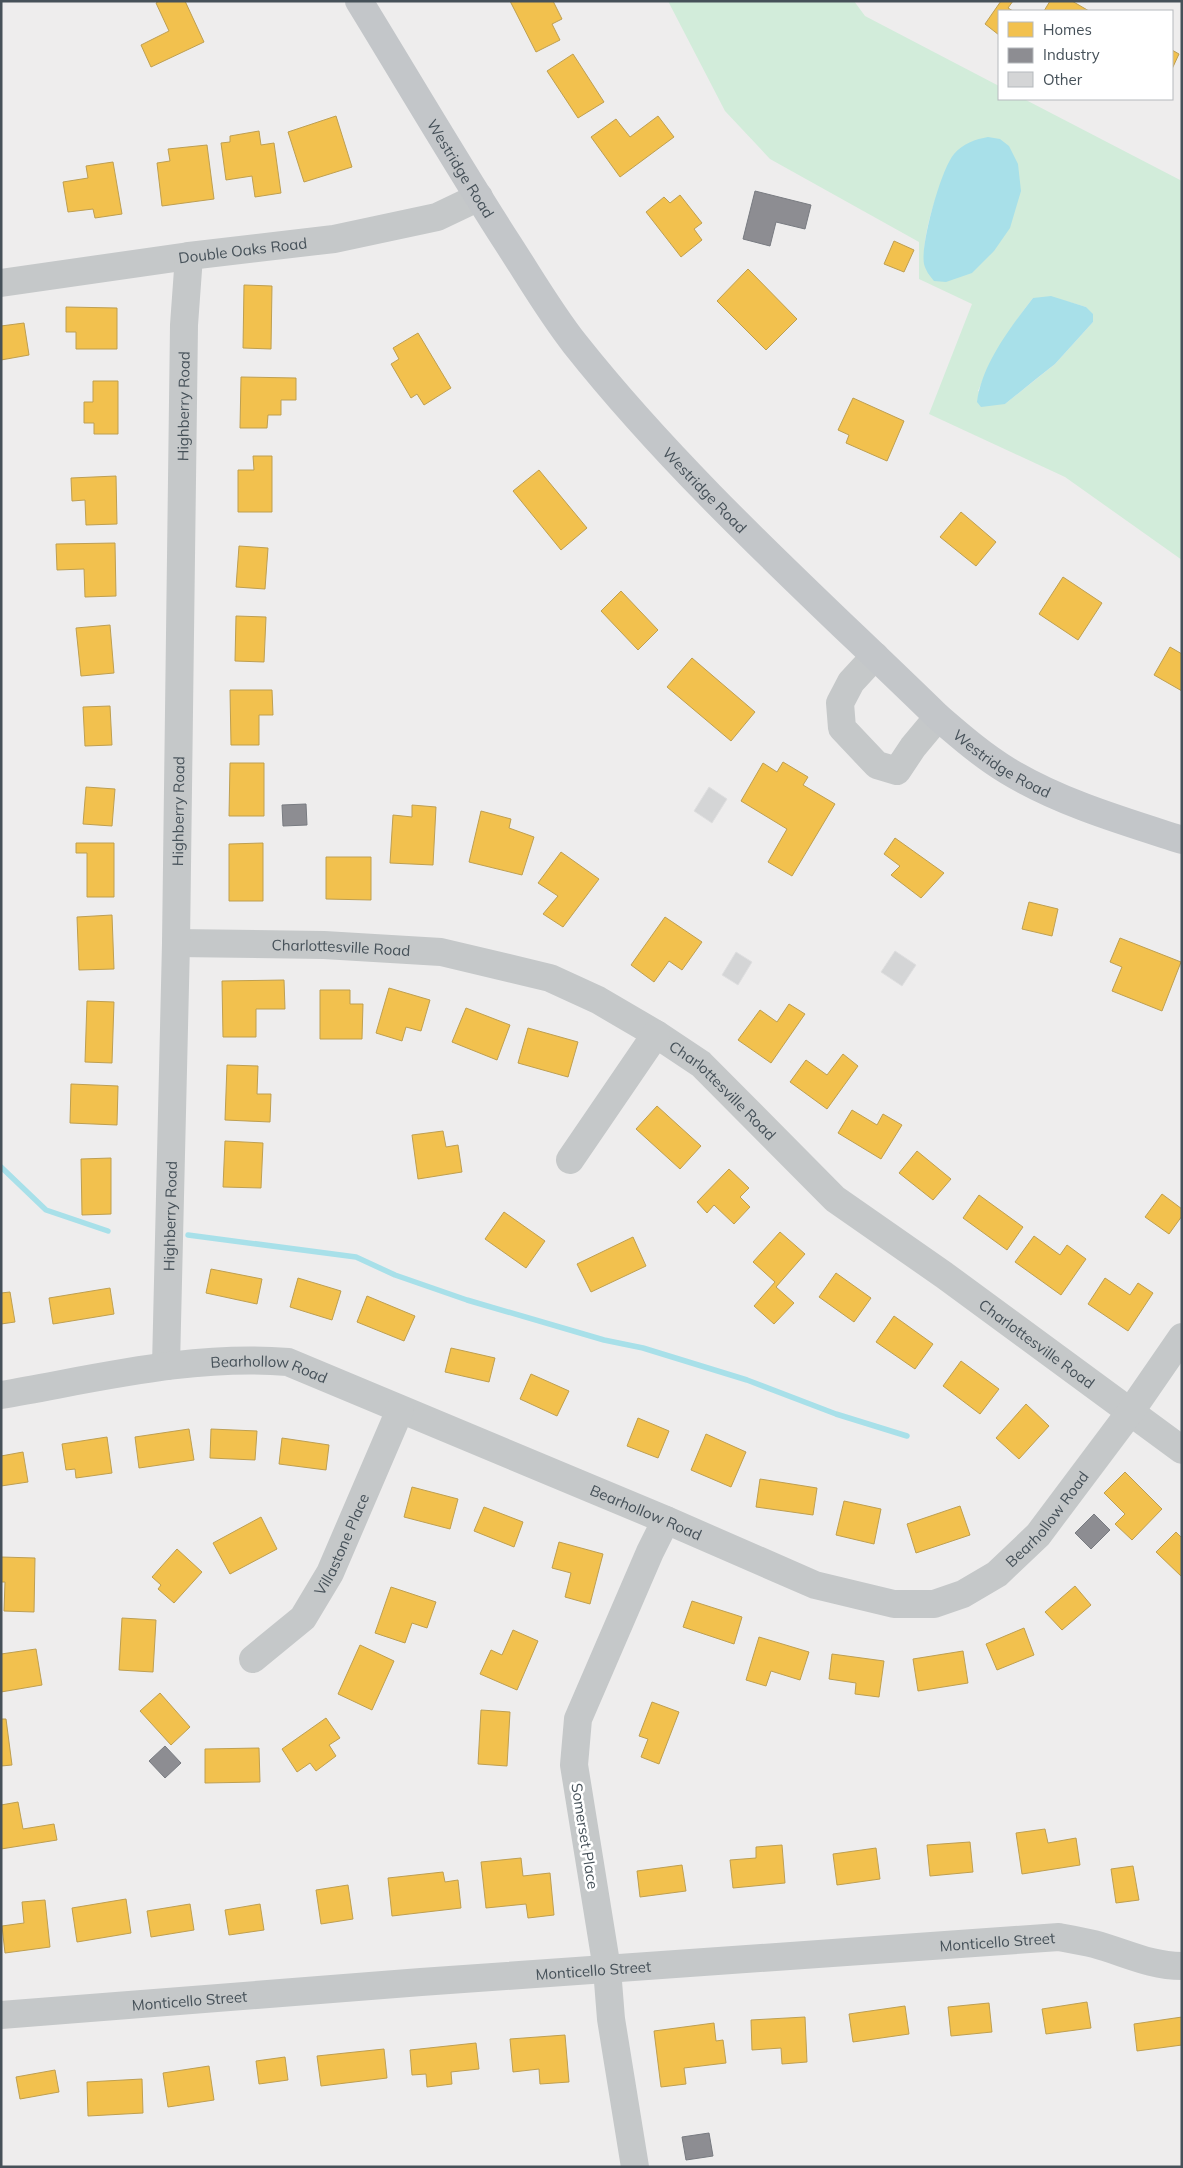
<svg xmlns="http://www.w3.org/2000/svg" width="1183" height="2168" font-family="Mulish,sans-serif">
<rect width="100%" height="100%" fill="#eeeded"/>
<path fill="#d2ecda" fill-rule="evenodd" d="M668 1H854L865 16 999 86V99H1024L1182 181V560L1065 477 929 414 972 304 919 279V242L770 159 725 111ZM954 154 924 263C923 224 939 189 954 154ZM1033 298 1069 302 1086 307 1093 322 1055 364 1005 404 978 391C993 357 1010 327 1033 298Z"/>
<g fill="#a8e0e9">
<path d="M988 137 1000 139 1009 146 1018 164 1021 191 1010 228 994 251 972 273 946 282 934 281C929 275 926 271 924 264 920 245 941 169 954 154 962 144 976 139 988 137Z"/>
<path d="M1051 296 1086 307 1093 314V322L1055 364 1036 379 1005 404 981 407 977 402C982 364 1010 328 1033 298Z"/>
</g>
<g fill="#f2c14e" stroke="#be9f51">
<path d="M159 1H185L204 42 151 67 141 45 169 31 156 3Z"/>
<path d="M510 1H553L562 19 552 24 560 40 536 52Z"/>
<path d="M1001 1H1013L1008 8 1013 11H999V35L985 24Z"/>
<path d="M1050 1H1072L1089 11H1044Z"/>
<path d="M1172 50 1179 54 1172 69Z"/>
<path d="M573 54 604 102 578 118 547 71Z"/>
<path d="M336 116 352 167 304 182 288 132Z"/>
<path d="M658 116 674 137 620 177 591 137 616 119 630 137Z"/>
<path d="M259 131 261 145 274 143 281 193 255 197 252 176 226 180 221 143 230 142V136Z"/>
<path d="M207 145 214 199 162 206 157 163 170 161 168 149Z"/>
<path d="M113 162 122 214 95 218 93 209 68 212 63 182 88 178 86 166Z"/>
<path d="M680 195 702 223 694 229 702 240 681 257 646 212 664 197 670 203Z"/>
<path d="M894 241 914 250 904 272 884 264Z"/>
<path d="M748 269 797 319 766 350 717 301Z"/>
<path d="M244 285 272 286 271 349 243 348Z"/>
<path d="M66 307 117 308V349H76V332H66Z"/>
<path d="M24 323 29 355 1 360V326Z"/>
<path d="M418 333 451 388 424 405 417 394 411 398 391 364 399 359 393 348Z"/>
<path d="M241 377 296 378V400H281V415H268L267 428H240Z"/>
<path d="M93 381H118V434H94V423H84V402H93Z"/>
<path d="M853 398 904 421 887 461 846 443 849 435 838 430Z"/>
<path d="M253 456H272V512H238V470H254Z"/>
<path d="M539 470 587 528 561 550 513 491Z"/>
<path d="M116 476 117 524 86 525 85 500 72 501 71 478Z"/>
<path d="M961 512 996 542 976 566 940 537Z"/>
<path d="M115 543 116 596 85 597 84 569 57 570 56 544Z"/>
<path d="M239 546 268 548 265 589 236 587Z"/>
<path d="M1063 577 1102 603 1078 640 1039 614Z"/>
<path d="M621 591 658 630 638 650 601 611Z"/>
<path d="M236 616 266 617 264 662 235 661Z"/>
<path d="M110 625 114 673 81 676 76 628Z"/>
<path d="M1170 647 1182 654V691L1154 675Z"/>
<path d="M692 658 755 712 731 741 667 687Z"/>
<path d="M230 690H272L273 715H259V745H231Z"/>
<path d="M110 706 112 745 85 746 83 707Z"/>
<path d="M783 762 808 777 803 785 835 804 792 876 768 862 787 829 741 801 763 763 777 772Z"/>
<path d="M230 763H264V816H229Z"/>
<path d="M86 787 115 789 112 826 83 824Z"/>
<path d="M412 805 436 807 433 865 390 863 393 815 412 817Z"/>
<path d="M481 811 511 819 509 828 534 837 522 875 469 862Z"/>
<path d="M895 838 944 873 921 898 891 875 900 866 884 854Z"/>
<path d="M76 843H114V897H87V853H76Z"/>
<path d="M263 843V901H229V844Z"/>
<path d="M561 852 599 879 563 927 543 914 558 896 538 883Z"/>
<path d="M326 857H371V900L326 899Z"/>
<path d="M1029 902 1058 909 1052 936 1022 929Z"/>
<path d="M112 915 114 969 79 970 77 917Z"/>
<path d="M665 917 702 942 682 970 669 961 654 982 631 965Z"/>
<path d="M1120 938 1181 962 1162 1011 1112 991 1122 967 1110 962Z"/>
<path d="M284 980 285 1009H256V1037H223L222 981Z"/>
<path d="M389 988 430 1000 421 1031 406 1027 402 1041 376 1033Z"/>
<path d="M320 990H350V1004H363L362 1039H320Z"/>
<path d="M87 1001 114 1002 112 1063 85 1062Z"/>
<path d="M789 1004 805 1014 771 1063 738 1040 760 1010 777 1022Z"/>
<path d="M466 1008 510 1025 497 1060 452 1042Z"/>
<path d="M528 1028 578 1042 568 1077 518 1063Z"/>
<path d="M843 1054 858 1066 827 1109 790 1082 806 1060 827 1075Z"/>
<path d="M227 1065 258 1066 257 1094H271L270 1122 225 1120Z"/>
<path d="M71 1084 118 1086 117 1125 70 1123Z"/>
<path d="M657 1106 701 1146 680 1169 636 1129Z"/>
<path d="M852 1110 877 1125 883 1114 902 1125 881 1159 838 1133Z"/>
<path d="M443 1131 446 1147 458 1145 462 1172 418 1179 412 1135Z"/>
<path d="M225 1141 263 1143 261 1188 223 1187Z"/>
<path d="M917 1151 951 1179 933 1200 899 1173Z"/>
<path d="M111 1158V1214L82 1215 81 1159Z"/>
<path d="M729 1169 749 1188 740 1197 750 1207 734 1224 714 1205 707 1213 697 1202Z"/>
<path d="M1162 1194 1182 1209V1216L1169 1234 1145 1217Z"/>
<path d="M979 1195 1023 1227 1007 1250 963 1218Z"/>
<path d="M504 1212 545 1241 526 1268 485 1239Z"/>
<path d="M780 1232 805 1254 776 1287 794 1303 774 1324 754 1306 775 1282 753 1262Z"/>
<path d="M1034 1236 1060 1255 1067 1245 1086 1259 1061 1295 1015 1262Z"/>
<path d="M633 1237 646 1266 591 1292 577 1264Z"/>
<path d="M211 1269 262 1279 257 1304 206 1293Z"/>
<path d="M836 1273 871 1298 854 1322 819 1297Z"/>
<path d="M298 1278 341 1291 332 1320 290 1307Z"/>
<path d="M1105 1278 1130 1295 1138 1283 1153 1293 1128 1331 1088 1304Z"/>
<path d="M110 1288 114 1314 53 1324 49 1298Z"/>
<path d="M10 1292 15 1322 1 1324V1293Z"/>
<path d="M367 1296 415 1316 404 1341 357 1322Z"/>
<path d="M894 1316 933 1344 915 1369 876 1342Z"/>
<path d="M451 1348 495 1358 489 1382 445 1372Z"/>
<path d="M961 1361 999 1389 980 1414 943 1386Z"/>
<path d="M531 1374 569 1391 557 1416 520 1399Z"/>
<path d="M1026 1404 1049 1426 1019 1459 996 1438Z"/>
<path d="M638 1418 669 1431 658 1458 627 1446Z"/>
<path d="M189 1429 194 1460 139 1468 135 1437Z"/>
<path d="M211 1429 257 1431 255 1460 210 1458Z"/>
<path d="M706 1434 746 1452 731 1487 691 1470Z"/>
<path d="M107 1437 112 1473 76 1478 75 1469 66 1470 62 1444Z"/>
<path d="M282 1438 329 1445 326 1470 279 1464Z"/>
<path d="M23 1452 28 1482 1 1486V1456Z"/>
<path d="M1125 1472 1162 1509 1132 1540 1115 1524 1125 1514 1104 1493Z"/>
<path d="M760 1479 817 1488 813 1515 756 1507Z"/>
<path d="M412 1487 458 1499 450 1529 404 1517Z"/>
<path d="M844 1501 881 1509 874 1544 836 1535Z"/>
<path d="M960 1506 970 1535 916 1553 907 1524Z"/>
<path d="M484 1507 523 1522 514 1547 474 1531Z"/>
<path d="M261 1517 277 1549 230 1574 213 1543Z"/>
<path d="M1176 1532 1182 1538V1577L1156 1552Z"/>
<path d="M559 1542 603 1554 590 1604 565 1597 571 1573 552 1568Z"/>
<path d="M177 1549 202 1572 174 1603 158 1589 161 1585 152 1577Z"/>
<path d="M1 1557 35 1558 34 1612 4 1611 5 1582H1Z"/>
<path d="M1075 1586 1091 1605 1062 1630 1045 1612Z"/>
<path d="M391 1587 436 1602 427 1628 412 1623 405 1643 375 1633Z"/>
<path d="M692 1601 742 1617 734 1644 683 1627Z"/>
<path d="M122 1618 156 1620 153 1672 119 1670Z"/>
<path d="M1024 1628 1034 1655 997 1670 986 1644Z"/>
<path d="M513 1630 538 1641 517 1690 480 1674 491 1650 502 1655Z"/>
<path d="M759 1637 809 1652 800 1680 771 1671 766 1686 746 1680Z"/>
<path d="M360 1645 394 1661 372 1710 338 1694Z"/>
<path d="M36 1649 42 1685 1 1692V1654Z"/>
<path d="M963 1651 968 1683 918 1691 913 1659Z"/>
<path d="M832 1654 884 1661 879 1697 855 1694 856 1683 829 1679Z"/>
<path d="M160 1693 190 1727 171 1745 140 1711Z"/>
<path d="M652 1702 679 1712 659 1764 641 1757 648 1739 639 1736Z"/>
<path d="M481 1710 510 1712 507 1766 478 1764Z"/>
<path d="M326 1718 340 1738 329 1745 336 1756 316 1771 310 1763 297 1772 282 1749Z"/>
<path d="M1 1719H6L12 1765 1 1766Z"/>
<path d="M259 1748 260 1782 205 1783V1749Z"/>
<path d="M18 1802 23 1829 54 1824 57 1840 1 1849V1805Z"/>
<path d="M1045 1829 1048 1843 1076 1838 1080 1865 1022 1874 1016 1833Z"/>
<path d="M970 1842 973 1872 930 1876 927 1845Z"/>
<path d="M782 1845 785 1883 733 1888 730 1860 756 1858V1847Z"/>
<path d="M876 1848 880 1879 837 1885 833 1854Z"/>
<path d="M521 1858 523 1876 550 1873 554 1915 528 1918 526 1904 486 1908 481 1862Z"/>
<path d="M682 1865 686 1891 640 1897 637 1871Z"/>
<path d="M1133 1866 1139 1900 1116 1903 1111 1869Z"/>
<path d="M443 1872 445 1882 458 1880 461 1908 392 1916 388 1878Z"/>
<path d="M348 1885 353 1919 321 1924 316 1890Z"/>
<path d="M126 1899 131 1933 77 1942 72 1908Z"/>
<path d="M45 1900 50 1947 5 1953 2 1926 24 1923 22 1902Z"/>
<path d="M190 1904 194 1930 151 1937 147 1911Z"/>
<path d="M260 1904 264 1930 229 1935 225 1910Z"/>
<path d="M1087 2002 1091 2028 1046 2034 1042 2009Z"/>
<path d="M989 2003 992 2032 951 2036 948 2007Z"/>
<path d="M905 2006 909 2034 853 2042 849 2014Z"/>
<path d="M805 2017 807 2062 782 2064 781 2048 752 2050 751 2020Z"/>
<path d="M1182 2017V2045L1137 2051 1134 2024Z"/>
<path d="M714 2023 716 2041 723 2040 726 2063 684 2068 686 2084 661 2087 654 2031Z"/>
<path d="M565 2035 569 2082 540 2084 539 2069 513 2072 510 2039Z"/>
<path d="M476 2043 479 2069 451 2072 452 2084 427 2087 426 2074 412 2075 410 2050Z"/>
<path d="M384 2049 387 2078 321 2086 317 2056Z"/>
<path d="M285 2057 288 2080 259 2084 256 2061Z"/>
<path d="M209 2066 214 2100 168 2107 163 2073Z"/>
<path d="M55 2070 59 2092 20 2099 16 2077Z"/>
<path d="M142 2079 143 2113 88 2116 87 2082Z"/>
</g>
<g fill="#8d8d92" stroke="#787b81">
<path d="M755 191 811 205 805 229 776 222 770 246 743 239Z"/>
<path d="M306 804 307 825 283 826 282 805Z"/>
<path d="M1094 1514 1110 1530 1091 1549 1075 1533Z"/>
<path d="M165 1746 181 1763 165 1778 149 1761Z"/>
<path d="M709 2133 713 2156 686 2160 682 2137Z"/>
</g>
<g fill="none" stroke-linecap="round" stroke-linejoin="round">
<g stroke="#a8e0e9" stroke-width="5.5">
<path d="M1 1167 46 1210 108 1231"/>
<path d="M188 1235 356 1257 395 1275 467 1300 604 1340 643 1348 747 1380 836 1414 907 1436"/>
</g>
</g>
<g fill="#d4d5d6" stroke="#dfdfe0">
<path d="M709 787 727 799 712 823 694 811Z"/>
<path d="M895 951 916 965 902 986 881 972Z"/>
<path d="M736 952 752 962 738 985 722 975Z"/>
</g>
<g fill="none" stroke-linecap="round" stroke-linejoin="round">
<g stroke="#c5c8c9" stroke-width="28">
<path id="s1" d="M1 283 189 256 334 239 437 217 479 197"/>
<path d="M875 656 851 682 840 703 842 728 877 765 897 771 913 747 938 717"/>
<path id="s2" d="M176 943 324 945 441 952 550 978 598 1000 656 1034 701 1064 835 1199 944 1275 1182 1450"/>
<path d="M570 1160 656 1034"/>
<path id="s3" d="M166 1366 176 943 184 325 189 256"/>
<path id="s4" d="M1 1395C95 1379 192 1354 288 1362L666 1520 815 1585 894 1604H934L963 1594 997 1574 1038 1535 1131 1411 1182 1337"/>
<path id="s5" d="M253 1659 303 1618 330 1573 400 1410"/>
<path id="s6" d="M1 2015 421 1982 1059 1937C1070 1939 1082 1941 1094 1944 1124 1952 1150 1966 1182 1966"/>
<path d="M635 2167 611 2019 607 1969 574 1765 578 1719 650 1552 666 1520"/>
</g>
<path stroke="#c3c6c9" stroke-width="28" id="s7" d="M359 1C408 81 455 161 505 239 528 274 549 311 575 344 682 479 815 597 938 717 960 736 983 756 1008 771 1061 803 1123 821 1182 840"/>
</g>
<g text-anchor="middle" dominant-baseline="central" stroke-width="5" stroke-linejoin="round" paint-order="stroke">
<g font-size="15" fill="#465159" stroke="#fff">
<text stroke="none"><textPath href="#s7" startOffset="196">Westridge Road</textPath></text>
<text stroke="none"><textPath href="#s1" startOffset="244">Double Oaks Road</textPath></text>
<text stroke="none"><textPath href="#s3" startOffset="960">Highberry Road</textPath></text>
<text stroke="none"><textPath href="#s7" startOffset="601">Westridge Road</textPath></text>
<text stroke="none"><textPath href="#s7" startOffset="1006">Westridge Road</textPath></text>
<text stroke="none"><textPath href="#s3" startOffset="555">Highberry Road</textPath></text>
<text stroke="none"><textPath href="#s2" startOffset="165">Charlottesville Road</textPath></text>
<text stroke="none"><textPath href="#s2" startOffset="585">Charlottesville Road</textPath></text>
<text stroke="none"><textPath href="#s3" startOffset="150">Highberry Road</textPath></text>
<text stroke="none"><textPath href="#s2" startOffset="990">Charlottesville Road</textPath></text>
<text stroke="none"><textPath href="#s4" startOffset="272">Bearhollow Road</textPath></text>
<text stroke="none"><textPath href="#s4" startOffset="678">Bearhollow Road</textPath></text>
<text stroke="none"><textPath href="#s4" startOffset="1128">Bearhollow Road</textPath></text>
<text stroke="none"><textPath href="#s5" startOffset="148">Villastone Place</textPath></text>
<text transform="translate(585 1836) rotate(81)">Somerset Place</text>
<text stroke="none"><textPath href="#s6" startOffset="999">Monticello Street</textPath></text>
<text stroke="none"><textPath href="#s6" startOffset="594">Monticello Street</textPath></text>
<text stroke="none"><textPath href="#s6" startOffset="189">Monticello Street</textPath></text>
</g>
</g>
<rect width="1183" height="2168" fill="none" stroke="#465159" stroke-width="5"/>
<rect x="998" y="10" width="175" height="90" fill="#ffffff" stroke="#b5b9bd"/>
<rect x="1008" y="22" width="25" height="15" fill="#f2c14e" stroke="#b5b9bd"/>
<text x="1043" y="35" font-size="15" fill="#465159">Homes</text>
<rect x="1008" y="48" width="25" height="15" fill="#8d8d92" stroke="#b5b9bd"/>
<text x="1043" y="60" font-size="15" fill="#465159">Industry</text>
<rect x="1008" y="72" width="25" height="15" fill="#d4d5d6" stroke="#b5b9bd"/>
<text x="1043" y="85" font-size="15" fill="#465159">Other</text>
</svg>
